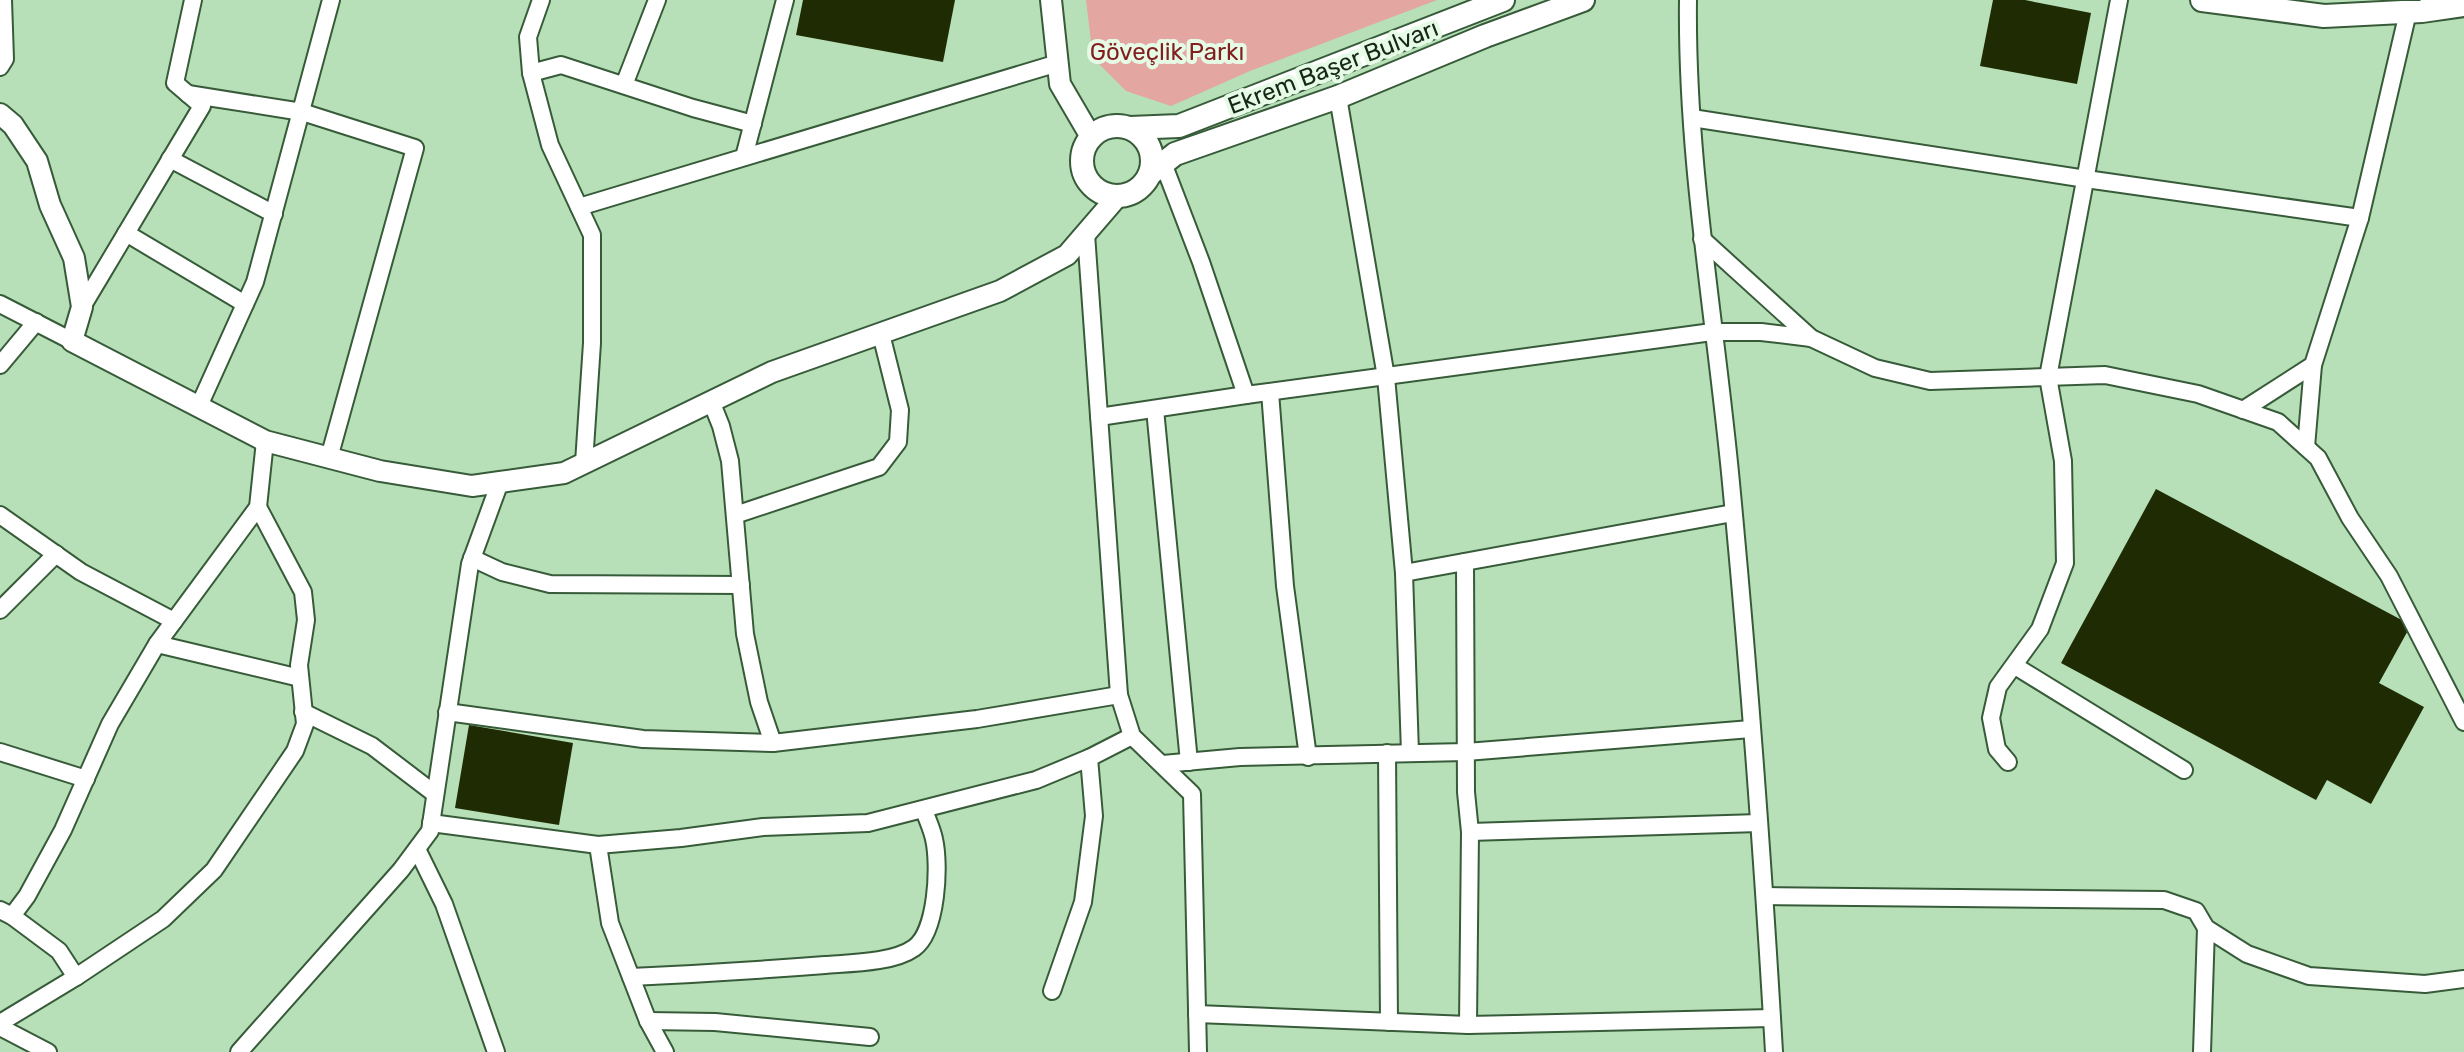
<svg xmlns="http://www.w3.org/2000/svg" width="2464" height="1052" font-family="Rubik,sans-serif">
<rect width="100%" height="100%" fill="#b7e0b8"/>
<path fill="#e3a6a0" d="M1086 0H1437L1250 71 1171 106 1126 91 1093 58Z"/>
<g fill="#1f2b03">
<path d="M803 0H955L943 62 796 35Z"/>
<path d="M1993 0H2025L2091 13 2077 84 1980 66Z"/>
<path d="M2156 489 2411 625 2379 683 2424 707 2371 804 2327 780 2316 800 2061 663Z"/>
<path d="M469 725 573 743 559 825 455 808Z"/>
</g>
<g fill="none" stroke-linecap="round" stroke-linejoin="round">
<defs>
<g id="minor">
<path d="M541 0 528 37 531 73 550 145 592 235V343L584 463"/>
<path d="M1688 0C1686 162 1716 322 1731 483 1749 672 1763 862 1774 1052"/>
<path d="M0 67 5 59 3 0"/>
<path d="M531 73 561 65 693 108 753 124"/>
<path d="M624 85 657 0"/>
<path d="M188 94 302 112 415 148 329 458"/>
<path d="M1338 97 1386 377 1404 573 1410 753"/>
<path d="M1692 118 2086 179 2360 218"/>
<path d="M744 157 785 0"/>
<path d="M170 159 274 214"/>
<path d="M1163 163 1201 262 1246 395"/>
<path d="M579 207 1058 63"/>
<path d="M126 233 245 304"/>
<path d="M1086 234 1119 695 1132 736 1192 794 1198 1052"/>
<path d="M1702 239 1811 338 1875 368 1930 381 2105 375 2198 394 2278 422 2318 458 2350 518 2389 576 2464 722"/>
<path d="M0 304 72 341"/>
<path d="M82 307 202 106 175 83 193 0"/>
<path d="M0 365 36 322"/>
<path d="M1270 392 1285 586 1308 757"/>
<path d="M711 401 721 426 730 461 745 634 759 702 773 743"/>
<path d="M199 406 255 282 331 0"/>
<path d="M1155 409 1189 762"/>
<path d="M2243 410 2313 365 2360 218 2408 12"/>
<path d="M1099 417 1246 395 1712 332H1761L1811 338"/>
<path d="M2306 447 2313 365"/>
<path d="M0 515 81 572 174 621"/>
<path d="M735 515 879 467 898 442 900 410 881 334"/>
<path d="M472 558 502 572 550 584 741 585"/>
<path d="M1465 562 1466 792 1470 832 1468 1025"/>
<path d="M1404 573 1733 513"/>
<path d="M0 610 56 554"/>
<path d="M157 644 300 678"/>
<path d="M2015 666 2184 770"/>
<path d="M303 712 372 746 435 794"/>
<path d="M447 712 643 739 773 743 977 719 1119 695"/>
<path d="M0 752 86 779"/>
<path d="M1387 753 1389 1022"/>
<path d="M2008 762 1997 749 1991 718 1998 687 2040 629 2065 563 2063 461 2048 377 2119 0"/>
<path d="M1163 764 1240 757 1466 752 1751 729"/>
<path d="M431 823 598 845 681 838 763 827 868 823 1036 780 1089 758"/>
<path d="M1470 832 1759 823"/>
<path d="M598 845 610 923 648 1021 665 1052"/>
<path d="M417 849 444 904 496 1052"/>
<path d="M1765 896 2164 900 2196 911 2206 928 2247 954 2309 976 2425 984 2464 979"/>
<path d="M0 910 12 916 59 951 76 977"/>
<path d="M12 916 27 896 63 830 110 724 157 644 258 507 265 441"/>
<path d="M631 977C696 974 760 970 825 965 850 963 893 963 914 948 937 932 940 865 934 839 932 829 927 819 924 810"/>
<path d="M1052 991 1083 902 1094 816 1089 758 1132 736"/>
<path d="M1197 1014 1468 1025 1772 1018"/>
<path d="M648 1021 715 1022 870 1037"/>
<path d="M0 1023 76 977 163 919 214 870 295 751 305 724 299 665 306 620 303 592 258 507"/>
<path d="M0 1027 48 1052"/>
<path d="M239 1052 401 870 430 831 470 564 500 482"/>
<path d="M2202 1052 2206 928"/>
</g>
<g id="tertiary">
<path d="M1051 0 1060 84 1091 137"/>
<path d="M0 114 13 125 37 161 50 205 74 258 82 307 72 341 265 441 380 471 472 486 500 482 564 473 772 372 1000 291 1067 255 1117 197"/>
</g>
<g id="secondary">
<path d="M2202 0 2324 16 2422 11 2464 5"/>
<circle cx="1117" cy="161" r="35"/>
<path d="M1130 128 1179 126 1503 0"/>
<path d="M1150 174 1175 154 1338 97 1485 36 1583 0"/>
</g>
</defs>
<use href="#minor" stroke="#375b39" stroke-width="20"/>
<use href="#tertiary" stroke="#375b39" stroke-width="24"/>
<use href="#secondary" stroke="#375b39" stroke-width="26"/>
<use href="#minor" stroke="#fff" stroke-width="16"/>
<use href="#tertiary" stroke="#fff" stroke-width="20"/>
<use href="#secondary" stroke="#fff" stroke-width="22"/>
</g>
<g text-anchor="middle" dominant-baseline="central" stroke-width="8" stroke-linejoin="round" paint-order="stroke">
<g font-size="24" fill="#831e1f" stroke="#e6fbe6">
<text x="1167" y="52">Göveçlik Parkı</text>
</g>
<g font-size="24" fill="#172617" stroke="#e6fbe6">
<text transform="translate(1333 67) rotate(-21)">Ekrem Başer Bulvarı</text>
</g>
</g>
</svg>
